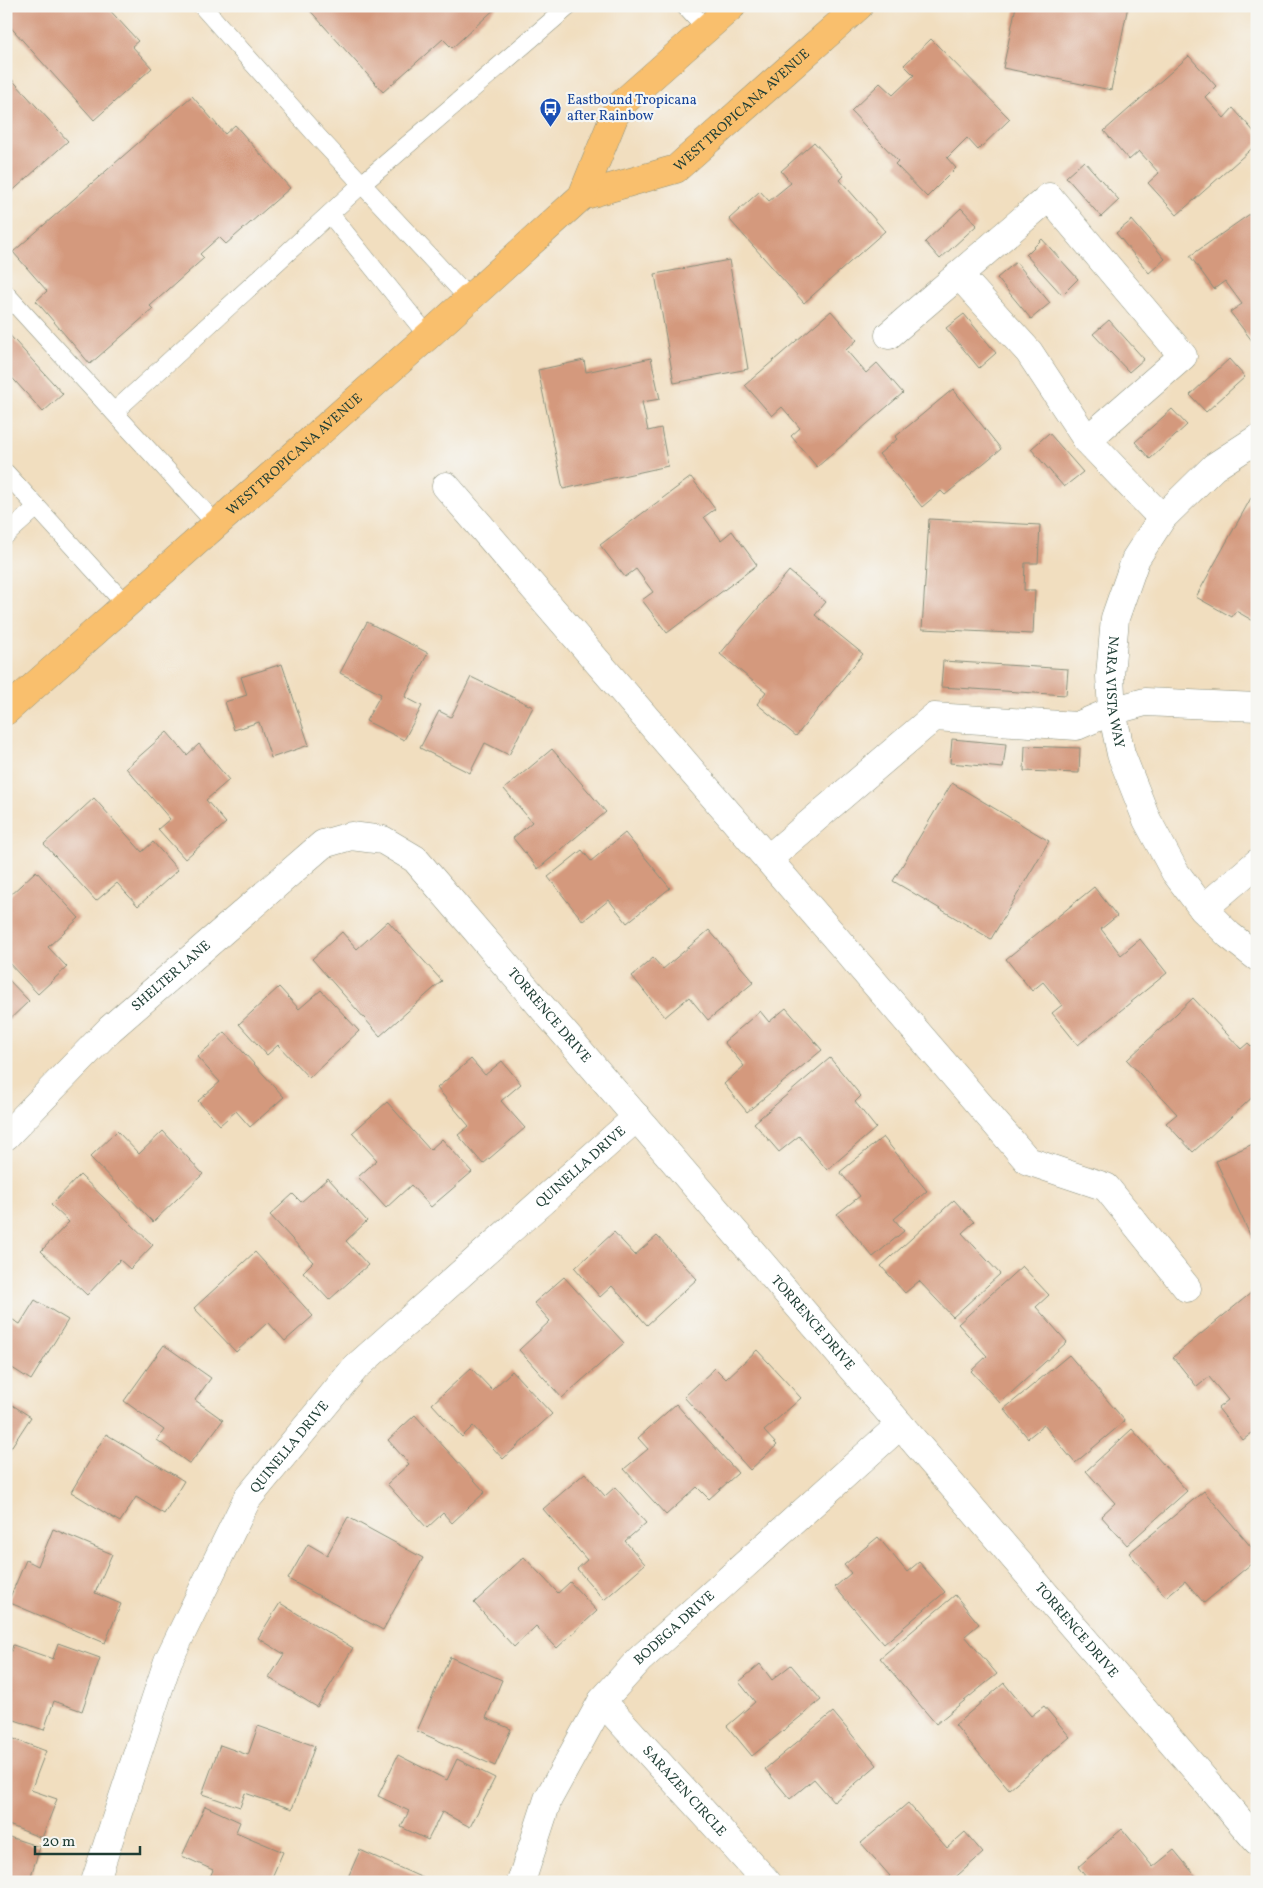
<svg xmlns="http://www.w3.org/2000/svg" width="1263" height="1888" font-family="Vollkorn,serif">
<rect width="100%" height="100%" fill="#f6f6f2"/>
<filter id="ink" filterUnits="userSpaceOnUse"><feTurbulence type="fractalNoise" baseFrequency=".02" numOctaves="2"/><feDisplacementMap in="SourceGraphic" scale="10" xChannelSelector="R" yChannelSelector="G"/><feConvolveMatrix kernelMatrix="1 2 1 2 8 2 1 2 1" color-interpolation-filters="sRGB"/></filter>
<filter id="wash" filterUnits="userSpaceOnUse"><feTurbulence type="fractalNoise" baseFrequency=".0096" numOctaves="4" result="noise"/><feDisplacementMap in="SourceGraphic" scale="20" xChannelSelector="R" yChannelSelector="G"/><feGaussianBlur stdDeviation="1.12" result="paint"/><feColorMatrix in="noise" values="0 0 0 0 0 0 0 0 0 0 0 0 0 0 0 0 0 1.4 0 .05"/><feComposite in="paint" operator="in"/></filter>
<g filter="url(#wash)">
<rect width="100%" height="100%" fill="#f1debf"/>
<g id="blocks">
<g fill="#d4997d">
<path d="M13 6H106L138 41 132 46 152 68 94 120 6 22V12Z"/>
<path d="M306 6H498L452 48 443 39 383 92Z"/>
<path d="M1016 6H1128L1111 90 1003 68Z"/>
<path d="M931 39 1010 119 978 150 967 138 947 158 956 168 927 197 895 164 898 161 851 111 880 83 893 95 914 75 904 65Z"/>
<path d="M1189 56 1216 86 1205 97 1224 118 1233 108 1257 135V144L1177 215 1148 183 1159 173 1139 151 1129 160 1104 131Z"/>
<path d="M6 73 68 141 7 196 6 194Z"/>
<path d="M192 96 225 134 235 125 290 188 226 244 219 237 200 254 204 258 150 306 153 309 90 364 36 301 47 291 13 252Z"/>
<path d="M814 142 844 176 840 180 885 231 804 303 729 219 760 191 769 201 791 183 781 171Z"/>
<path d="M1084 161 1119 200 1101 217 1066 177Z"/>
<path d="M961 208 977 225 940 259 925 242Z"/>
<path d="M1257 209V339L1253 342 1230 312 1242 304 1225 281 1214 289 1190 256Z"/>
<path d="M1132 220 1165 259 1149 273 1116 233Z"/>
<path d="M1042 239 1078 279 1062 295 1026 255Z"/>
<path d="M729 260 748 369 674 383 655 274Z"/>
<path d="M1016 262 1050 303 1031 319 997 278Z"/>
<path d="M831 311 857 340 846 350 866 373 877 363 903 393 817 467 791 436 800 428 782 407 772 416 745 385Z"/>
<path d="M964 314 996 353 979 368 946 328Z"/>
<path d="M1109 320 1144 359 1129 372 1093 334Z"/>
<path d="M6 331 63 394 43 412 6 371Z"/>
<path d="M651 358 660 399 642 402 648 431 661 428 668 466 563 489 538 370 584 360 586 372Z"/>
<path d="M1229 359 1245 377 1206 412 1190 395Z"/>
<path d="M953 389 1001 449 945 495 941 491 922 507 879 454 897 439 895 437Z"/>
<path d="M1172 409 1187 425 1150 459 1135 442Z"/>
<path d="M1049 433 1083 472 1064 487 1031 449Z"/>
<path d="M691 477 715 509 704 517 721 540 732 531 757 565 667 633 642 600 653 592 636 569 625 577 600 545Z"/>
<path d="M1251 498 1257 501V623L1236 611 1232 617 1196 597Z"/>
<path d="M929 519 1040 525 1038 563H1025L1024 590H1035L1033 634 922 629Z"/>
<path d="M789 571 826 602 815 615 863 654 796 736 757 704 766 692 720 654Z"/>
<path d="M367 622 428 653 405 697 422 706 404 740 366 721 381 694 340 673Z"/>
<path d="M943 661 1068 669 1066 695 941 687Z"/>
<path d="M282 664 309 745 271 758 259 722 234 730 225 702 247 695 241 677Z"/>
<path d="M471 677 533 707 509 755 485 743 470 773 420 748 439 711 451 717Z"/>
<path d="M167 732 187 755 199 744 229 780 206 800 226 823 185 859 158 829 170 819 126 768Z"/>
<path d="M952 739 1006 744 1003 768 950 763Z"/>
<path d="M1025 746 1080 748 1079 773 1024 771Z"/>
<path d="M552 749 606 812 538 869 513 838 532 822 504 789Z"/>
<path d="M952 783 1049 841 991 939 893 881Z"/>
<path d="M94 798 142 852 153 842 178 870 138 906 117 883 96 901 44 844Z"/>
<path d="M625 833 670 888 627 923 609 900 583 921 548 877 582 850 591 861Z"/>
<path d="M36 871 79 918 48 947 67 967 38 994 6 960V905L10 901 7 898Z"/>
<path d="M1094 887 1117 916 1101 929 1121 955 1140 939 1167 973 1078 1045 1052 1013 1062 1005 1043 982 1032 991 1006 959Z"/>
<path d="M388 921 442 981 380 1036 312 959 342 932 357 949Z"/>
<path d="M709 930 754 982 708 1020 689 997 665 1017 632 976 653 958 663 969Z"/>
<path d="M6 977 29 1001 6 1023Z"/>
<path d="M279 987 299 1009 321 990 359 1031 309 1078 278 1045 267 1055 239 1024Z"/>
<path d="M1193 998 1241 1049 1248 1043 1257 1052V1093L1193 1152 1166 1123 1177 1114 1127 1060Z"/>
<path d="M786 1008 822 1050 747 1112 724 1084 744 1066 724 1042 760 1011 769 1022Z"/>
<path d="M225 1032 284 1097 250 1127 236 1111 220 1125 198 1101 220 1082 197 1057Z"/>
<path d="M830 1058 861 1096 855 1102 876 1128 827 1170 799 1136 779 1152 754 1123Z"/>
<path d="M471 1059 485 1075 502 1061 521 1084 501 1101 525 1128 483 1164 458 1135 469 1126 437 1088Z"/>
<path d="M387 1102 430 1150 442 1139 472 1172 431 1207 411 1185 386 1208 358 1177 377 1160 352 1133Z"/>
<path d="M117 1131 139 1154 163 1131 203 1174 153 1222 90 1157Z"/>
<path d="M883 1137 927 1191 894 1219 904 1231 873 1257 837 1214 860 1196 840 1172Z"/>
<path d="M1257 1142V1250L1216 1161Z"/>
<path d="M80 1175 153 1245 130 1269 120 1260 87 1295 41 1251 69 1222 51 1205Z"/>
<path d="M328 1178 367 1221 346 1241 368 1265 329 1300 303 1272 313 1262 270 1215 293 1194 301 1202Z"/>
<path d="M954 1200 974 1222 962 1233 1000 1274 953 1317 919 1281 905 1293 881 1266Z"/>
<path d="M614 1232 635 1255 657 1236 697 1279 647 1325 612 1286 600 1297 575 1268Z"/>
<path d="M255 1252 313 1316 285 1341 268 1322 236 1352 194 1308Z"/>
<path d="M1022 1266 1049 1295 1036 1307 1067 1342 1000 1403 971 1371 987 1356 958 1324Z"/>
<path d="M564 1277 624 1343 562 1398 519 1350 550 1321 534 1303Z"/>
<path d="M1257 1288V1429L1243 1440 1218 1408 1228 1400 1209 1377 1197 1387 1173 1357Z"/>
<path d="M35 1300 68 1320 31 1380 6 1364V1316L20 1324Z"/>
<path d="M164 1345 211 1378 195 1400 223 1420 190 1464 157 1440 164 1430 124 1401Z"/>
<path d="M757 1350 801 1398 764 1431 777 1445 750 1470 684 1397 715 1368 726 1379Z"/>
<path d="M1069 1355 1125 1421 1075 1463 1044 1425 1028 1438 1004 1409Z"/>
<path d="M471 1368 492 1390 512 1371 552 1414 503 1459 473 1426 462 1437 432 1404Z"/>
<path d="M6 1401 31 1417 6 1455Z"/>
<path d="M676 1404 738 1473 709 1499 697 1487 666 1515 624 1469 648 1449 638 1438Z"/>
<path d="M415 1415 485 1492 452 1523 443 1513 427 1528 387 1484 409 1464 388 1440Z"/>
<path d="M1132 1429 1187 1491 1127 1545 1101 1516 1115 1503 1086 1471Z"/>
<path d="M106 1434 184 1481 164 1514 136 1497 120 1522 71 1492Z"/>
<path d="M585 1473 605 1496 615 1487 646 1523 625 1541 645 1564 604 1600 577 1569 587 1560 543 1509Z"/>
<path d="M1204 1491 1257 1554V1559L1204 1603 1185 1581 1166 1597 1129 1553Z"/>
<path d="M348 1517 423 1558 383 1630 288 1579 308 1544 327 1555Z"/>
<path d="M53 1529 112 1554 95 1593 121 1604 105 1643 8 1602 26 1560 38 1566Z"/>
<path d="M878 1537 907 1572 919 1562 945 1592 884 1644 835 1587 851 1573 844 1565Z"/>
<path d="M524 1557 558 1593 570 1582 597 1611 557 1648 536 1626 514 1647 474 1603Z"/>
<path d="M955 1595 979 1624 965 1636 997 1674 936 1724 880 1658Z"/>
<path d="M280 1603 353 1648 317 1707 269 1678 284 1654 258 1638Z"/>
<path d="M58 1643 100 1658 82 1711 54 1701 44 1730 6 1717V1665L13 1645 53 1659Z"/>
<path d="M450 1657 502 1680 486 1718 511 1729 495 1766 417 1731Z"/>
<path d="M760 1664 772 1680 791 1665 821 1700 752 1756 727 1726 755 1702 739 1682Z"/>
<path d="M1004 1683 1031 1716 1044 1706 1070 1737 1009 1789 955 1725Z"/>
<path d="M833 1712 877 1765 834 1802 814 1779 790 1799 765 1769Z"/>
<path d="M258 1726 315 1746 292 1809 245 1793 240 1807 202 1794 220 1745 248 1755Z"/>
<path d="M6 1736 46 1751 31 1790 57 1799 42 1838 6 1824Z"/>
<path d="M398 1755 447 1780 457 1759 495 1778 470 1827 442 1812 428 1840 401 1827 409 1811 378 1796Z"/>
<path d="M908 1803 947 1848 965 1832 983 1853 950 1882H883L890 1876 861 1843Z"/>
<path d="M205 1806 240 1822 236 1832 283 1852 270 1882H208L213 1870 182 1856Z"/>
<path d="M1122 1829 1153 1867 1174 1850 1198 1879 1194 1882H1090L1078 1867Z"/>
<path d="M6 1836 40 1847 29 1882H22L6 1877Z"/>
<path d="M360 1850 425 1879 424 1882H346Z"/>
</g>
</g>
</g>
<g filter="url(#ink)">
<use href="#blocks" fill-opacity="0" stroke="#888e7a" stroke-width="1"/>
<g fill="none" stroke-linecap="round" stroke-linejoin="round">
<defs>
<g id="lane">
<path d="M202 6 319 138 469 299"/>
<path d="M685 6 706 29"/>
<path d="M330 214 428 336"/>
<path d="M6 294 216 524"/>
<path d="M114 412 362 184 569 6"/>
<path d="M6 473 126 605"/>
<path d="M6 535 37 507"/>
</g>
<g id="street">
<path d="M959 275 1029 352 1087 440 1162 518"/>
<path d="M889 335 1049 197 1183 356 1087 440"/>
<path id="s1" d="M1257 439 1214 467 1162 518 1136 558 1115 618 1110 676 1112 711 1121 754 1147 820 1175 872 1203 909 1229 935 1257 957"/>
<path d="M446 486 1028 1161 1106 1187 1187 1288"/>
<path d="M768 859 934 717 1077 726 1112 711 1145 702 1257 707"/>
<path d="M1203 909 1257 863"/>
<path id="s2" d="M6 1136 110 1029 323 844 351 836 383 840 415 859 1257 1841"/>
<path id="s3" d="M602 1701 767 1882"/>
<path id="s4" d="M95 1882 168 1661 247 1499 355 1368 637 1117"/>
<path id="s5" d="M521 1882 548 1799 602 1701 639 1660 900 1425"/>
</g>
<g id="primary">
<path id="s6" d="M582 196 676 169 859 6"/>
<path id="s7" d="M6 711 428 336 582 196 618 107 732 6"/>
</g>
</defs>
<use href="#lane" stroke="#888e7a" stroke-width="19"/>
<use href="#street" stroke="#888e7a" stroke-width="29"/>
<use href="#primary" stroke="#888e7a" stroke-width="29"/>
<use href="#lane" stroke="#fff" stroke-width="18"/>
<use href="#street" stroke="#fff" stroke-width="28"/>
<use href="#primary" stroke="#f9bf6d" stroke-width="28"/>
</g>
</g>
<defs>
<symbol id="bus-pin" viewBox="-11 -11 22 30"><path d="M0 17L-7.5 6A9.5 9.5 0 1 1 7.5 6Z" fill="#1a4fb4" stroke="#f6f6f2"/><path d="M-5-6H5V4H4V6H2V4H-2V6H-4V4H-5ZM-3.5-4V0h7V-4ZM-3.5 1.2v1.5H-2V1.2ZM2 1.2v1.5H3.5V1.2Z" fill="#fff"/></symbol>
</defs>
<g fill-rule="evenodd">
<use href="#bus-pin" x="538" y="96" width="25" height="34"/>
</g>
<g text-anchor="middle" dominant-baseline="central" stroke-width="4.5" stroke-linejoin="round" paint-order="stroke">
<g font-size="14" fill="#164399" stroke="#f6f6f2" text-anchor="start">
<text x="567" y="100">Eastbound Tropicana<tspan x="567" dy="16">after Rainbow</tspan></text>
</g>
<g font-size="14" fill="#1f3d34" stroke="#f6f6f2">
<text stroke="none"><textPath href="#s6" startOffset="186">WEST TROPICANA AVENUE</textPath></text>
<text stroke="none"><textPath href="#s7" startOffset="386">WEST TROPICANA AVENUE</textPath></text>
<text stroke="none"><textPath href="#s1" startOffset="310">NARA VISTA WAY</textPath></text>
<text stroke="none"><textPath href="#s2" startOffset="230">SHELTER LANE</textPath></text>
<text stroke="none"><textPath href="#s2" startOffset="736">TORRENCE DRIVE</textPath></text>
<text stroke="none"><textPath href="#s4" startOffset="885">QUINELLA DRIVE</textPath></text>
<text stroke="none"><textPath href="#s2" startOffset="1141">TORRENCE DRIVE</textPath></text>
<text stroke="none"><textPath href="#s4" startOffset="480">QUINELLA DRIVE</textPath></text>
<text stroke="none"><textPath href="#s5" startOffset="302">BODEGA DRIVE</textPath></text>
<text stroke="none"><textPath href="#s2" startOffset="1546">TORRENCE DRIVE</textPath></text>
<text stroke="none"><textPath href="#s3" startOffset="122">SARAZEN CIRCLE</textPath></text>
</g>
</g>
<rect width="1263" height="1888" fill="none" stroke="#f6f6f2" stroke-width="25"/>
<path d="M35 1846v8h105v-8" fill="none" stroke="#1f3d34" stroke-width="2.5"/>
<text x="42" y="1846" font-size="15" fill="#1f3d34" stroke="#f6f6f2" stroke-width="4" paint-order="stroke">20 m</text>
</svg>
